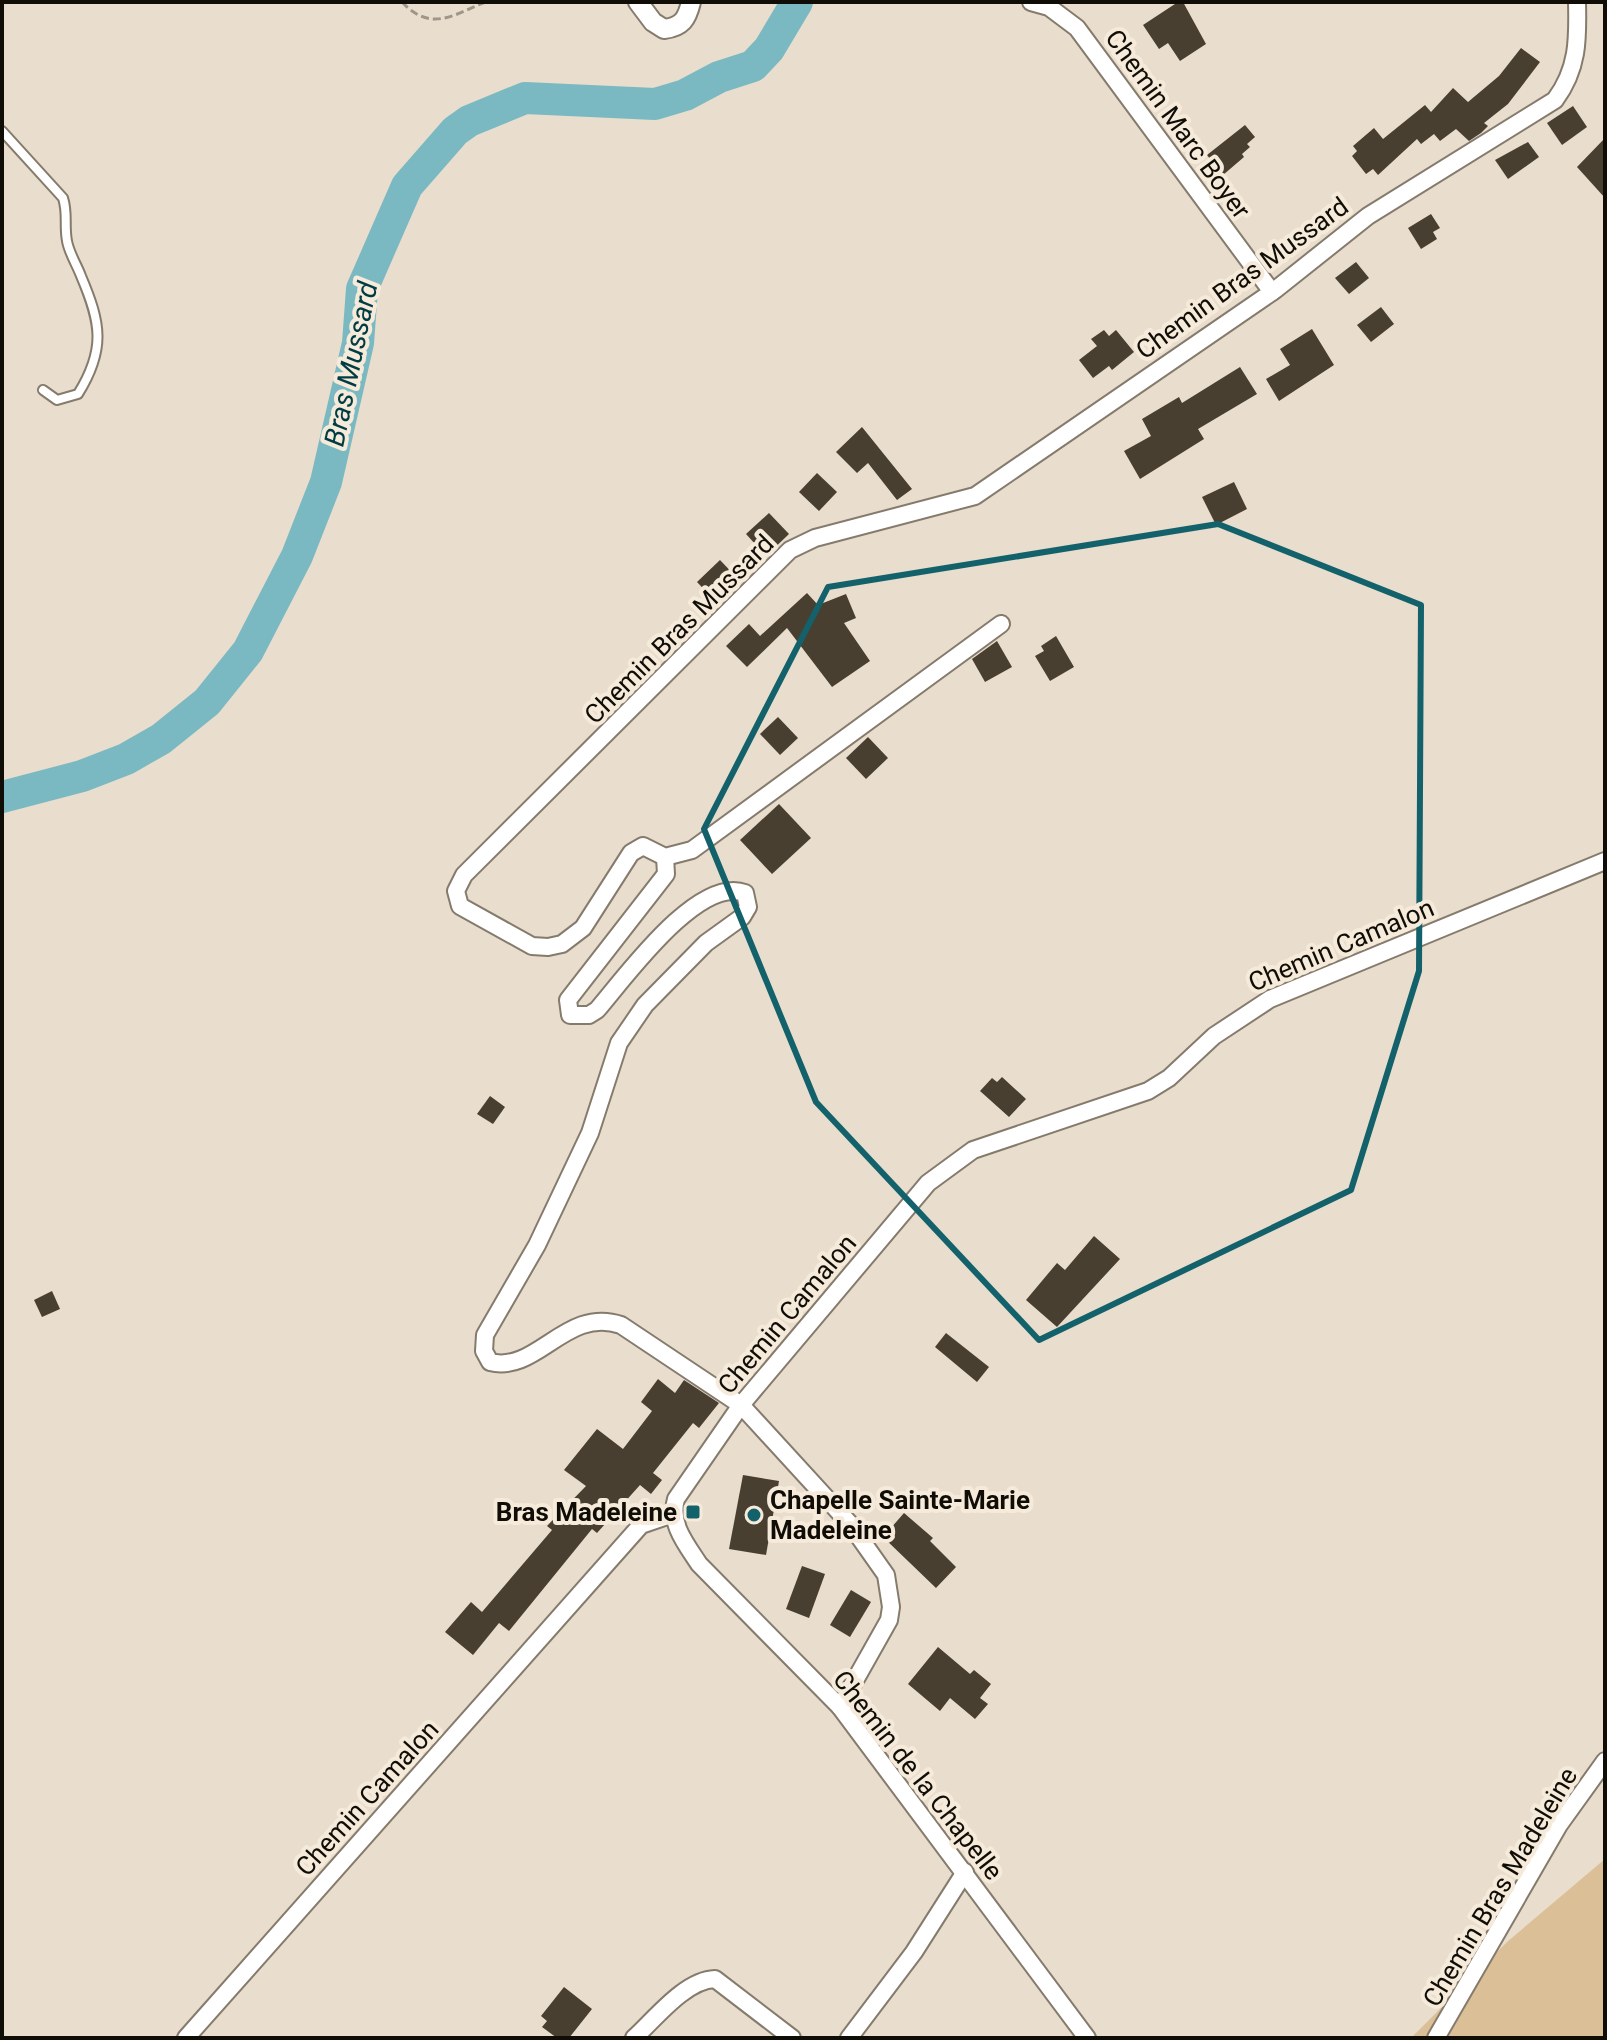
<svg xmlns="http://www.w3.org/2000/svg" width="1607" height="2040" font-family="Roboto,sans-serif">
<rect width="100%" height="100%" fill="#e9ddcd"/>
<path fill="#dbbf96" d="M1605 1859V2038H1411L1507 1942Z"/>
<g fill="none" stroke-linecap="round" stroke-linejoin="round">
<path stroke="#7bb9c2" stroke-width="32" d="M2 797 82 776 126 759 161 739 207 702 248 651 297 556 326 482 358 343 362 289 407 186 455 131 469 121 525 98 655 104 685 95 719 77 753 66 769 49 797 2"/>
</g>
<g fill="#483f31">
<path d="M1178 2H1183L1206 44 1180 61 1168 43 1159 49 1143 25Z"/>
<path d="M1521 48 1540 62 1508 104 1484 123 1488 126 1481 133 1469 141 1456 129 1440 141 1434 134 1421 144 1417 139 1378 175 1373 169 1366 174 1352 156 1357 151 1353 146 1374 128 1383 139 1425 105 1431 112 1453 88 1468 102 1499 76Z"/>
<path d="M1573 106 1587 127 1562 145 1547 123Z"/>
<path d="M1245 125 1255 137 1247 144 1250 147 1242 154 1244 157 1223 175 1207 155Z"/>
<path d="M1605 138V198L1577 167Z"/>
<path d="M1528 142 1539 157 1508 179 1495 160Z"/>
<path d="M1431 214 1440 228 1433 232 1437 239 1421 249 1408 228Z"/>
<path d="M1356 262 1369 278 1349 294 1335 278Z"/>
<path d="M1381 307 1394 324 1371 342 1357 325Z"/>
<path d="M1312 329 1334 365 1279 401 1266 379 1290 365 1280 349Z"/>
<path d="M1104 330 1109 336 1116 330 1134 352 1112 370 1109 366 1093 378 1079 360 1097 346 1091 339Z"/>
<path d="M1240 367 1257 394 1198 429 1204 439 1140 479 1124 451 1151 436 1142 419 1179 397 1182 403Z"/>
<path d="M862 427 912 489 897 500 868 463 857 473 836 452Z"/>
<path d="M817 473 837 492 819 511 799 492Z"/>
<path d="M1234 482 1247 509 1216 525 1202 497Z"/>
<path d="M769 513 789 534 766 556 746 534Z"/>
<path d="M720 560 740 581 717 603 697 582Z"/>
<path d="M807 593 818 605 846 594 856 618 844 623 870 661 832 687 787 628 747 667 726 646 749 624 760 636Z"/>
<path d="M1056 636 1074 667 1050 681 1035 656 1044 651 1041 646Z"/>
<path d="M997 641 1012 667 985 682 972 659Z"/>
<path d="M778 717 798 738 780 755 760 734Z"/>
<path d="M868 737 888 758 866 779 846 758Z"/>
<path d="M779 804 811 838 772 874 740 840Z"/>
<path d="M1002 1077 1026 1099 1009 1117 980 1091 992 1078 997 1082Z"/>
<path d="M490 1096 505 1107 493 1124 477 1114Z"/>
<path d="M1094 1236 1120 1259 1057 1327 1026 1300 1057 1263 1065 1270Z"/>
<path d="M52 1291 60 1309 42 1317 34 1300Z"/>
<path d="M946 1333 989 1367 977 1382 935 1347Z"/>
<path d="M658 1379 675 1393 684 1380 719 1403 699 1428 693 1423 653 1473 662 1480 651 1494 640 1485 597 1533 592 1529 509 1631 499 1623 473 1655 445 1632 471 1602 482 1612 552 1530 547 1526 586 1486 564 1470 597 1429 623 1449 652 1411 641 1402Z"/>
<path d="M743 1475 779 1481 766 1555 729 1549Z"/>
<path d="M904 1513 933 1538 930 1541 956 1567 936 1588 883 1537Z"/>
<path d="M802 1566 825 1574 809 1618 786 1609Z"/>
<path d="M851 1590 871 1602 850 1637 830 1625Z"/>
<path d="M938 1647 970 1674 974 1670 991 1684 980 1698 988 1704 975 1719 950 1698 940 1711 908 1684Z"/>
<path d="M564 1987 592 2009 569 2038H557L542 2027 547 2021 541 2016Z"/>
</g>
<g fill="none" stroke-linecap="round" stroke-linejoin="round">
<defs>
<path id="service" d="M2 131 63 198C68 213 64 226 67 241 69 253 77 265 81 276 101 323 106 349 78 394L57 400 43 390"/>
<g id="minor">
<path d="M1031 2 1049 7 1077 28 1272 292"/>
<path d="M1001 624 692 850 665 857 643 846 631 853 583 928 562 944 548 947 532 946 460 906 456 891 464 875 790 550 815 538 975 496 1275 290 1368 216 1555 100C1578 69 1578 40 1577 2"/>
<path d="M665 857 666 874 568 1000 570 1015H589L597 1010C624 979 698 875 745 893L748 907 742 917 706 943 645 1005 619 1043 590 1133 537 1245 485 1335 484 1351 490 1362C537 1374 566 1306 621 1325L741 1405 850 1524 886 1575 891 1607 889 1620 840 1707"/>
<path d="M186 2038 641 1525 673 1514"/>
<path d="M634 2038C655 2019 685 1980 715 1979L792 2038"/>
<path d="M849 2038 914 1952 965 1872"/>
<path d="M1087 2038 840 1707 699 1564C686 1544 669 1524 676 1499L741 1405 928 1183 973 1150 1148 1091 1169 1078 1214 1036 1270 999 1605 861"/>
<path d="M1436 2038 1559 1825 1605 1761"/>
</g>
<path id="tertiary" d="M638 2 653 22 664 29C682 27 687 19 691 2"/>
</defs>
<use href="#service" stroke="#857b6c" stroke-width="12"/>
<use href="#minor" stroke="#857b6c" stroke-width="20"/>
<use href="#tertiary" stroke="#857b6c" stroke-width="22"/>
<path stroke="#9f9689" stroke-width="3" stroke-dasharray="8 4" stroke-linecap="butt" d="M402 2C430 32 452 16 485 2"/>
<use href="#service" stroke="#fff" stroke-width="8"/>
<use href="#minor" stroke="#fff" stroke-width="16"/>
<use href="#tertiary" stroke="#fff" stroke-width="18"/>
</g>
<path fill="none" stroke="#13626b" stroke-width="6" stroke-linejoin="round" d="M1218 524 1421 605 1419 971 1351 1190 1039 1340 816 1102 704 829 828 587Z"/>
<g fill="#13626b" stroke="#f6ebda" stroke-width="3">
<rect x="685" y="1504" width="16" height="16" rx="4"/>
<circle cx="754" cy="1515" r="8"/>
</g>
<g text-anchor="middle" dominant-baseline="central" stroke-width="8" stroke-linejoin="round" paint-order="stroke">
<g font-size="26" fill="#100d07" stroke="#f6ebda">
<text transform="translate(1178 124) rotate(54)">Chemin Marc Boyer</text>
<text transform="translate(1242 278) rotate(-36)">Chemin Bras Mussard</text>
<text transform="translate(679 629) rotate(-45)">Chemin Bras Mussard</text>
<text transform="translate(1341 945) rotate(-23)">Chemin Camalon</text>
<text transform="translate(787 1314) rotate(-50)">Chemin Camalon</text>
<text transform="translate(918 1775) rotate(52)">Chemin de la Chapelle</text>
<text transform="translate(367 1798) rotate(-48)">Chemin Camalon</text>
<text transform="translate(1500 1887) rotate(-59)">Chemin Bras Madeleine</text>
</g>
<g font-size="26" font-weight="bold" fill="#100d07" stroke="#f6ebda" text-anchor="start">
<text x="770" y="1500">Chapelle Sainte-Marie<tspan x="770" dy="30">Madeleine</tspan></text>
<text x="677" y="1512" text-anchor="end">Bras Madeleine</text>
</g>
<g font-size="28" font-style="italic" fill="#003c43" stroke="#f6ebda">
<text transform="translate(351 364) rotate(-78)">Bras Mussard</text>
</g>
</g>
<rect width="1607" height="2040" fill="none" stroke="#100d07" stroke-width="8"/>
</svg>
